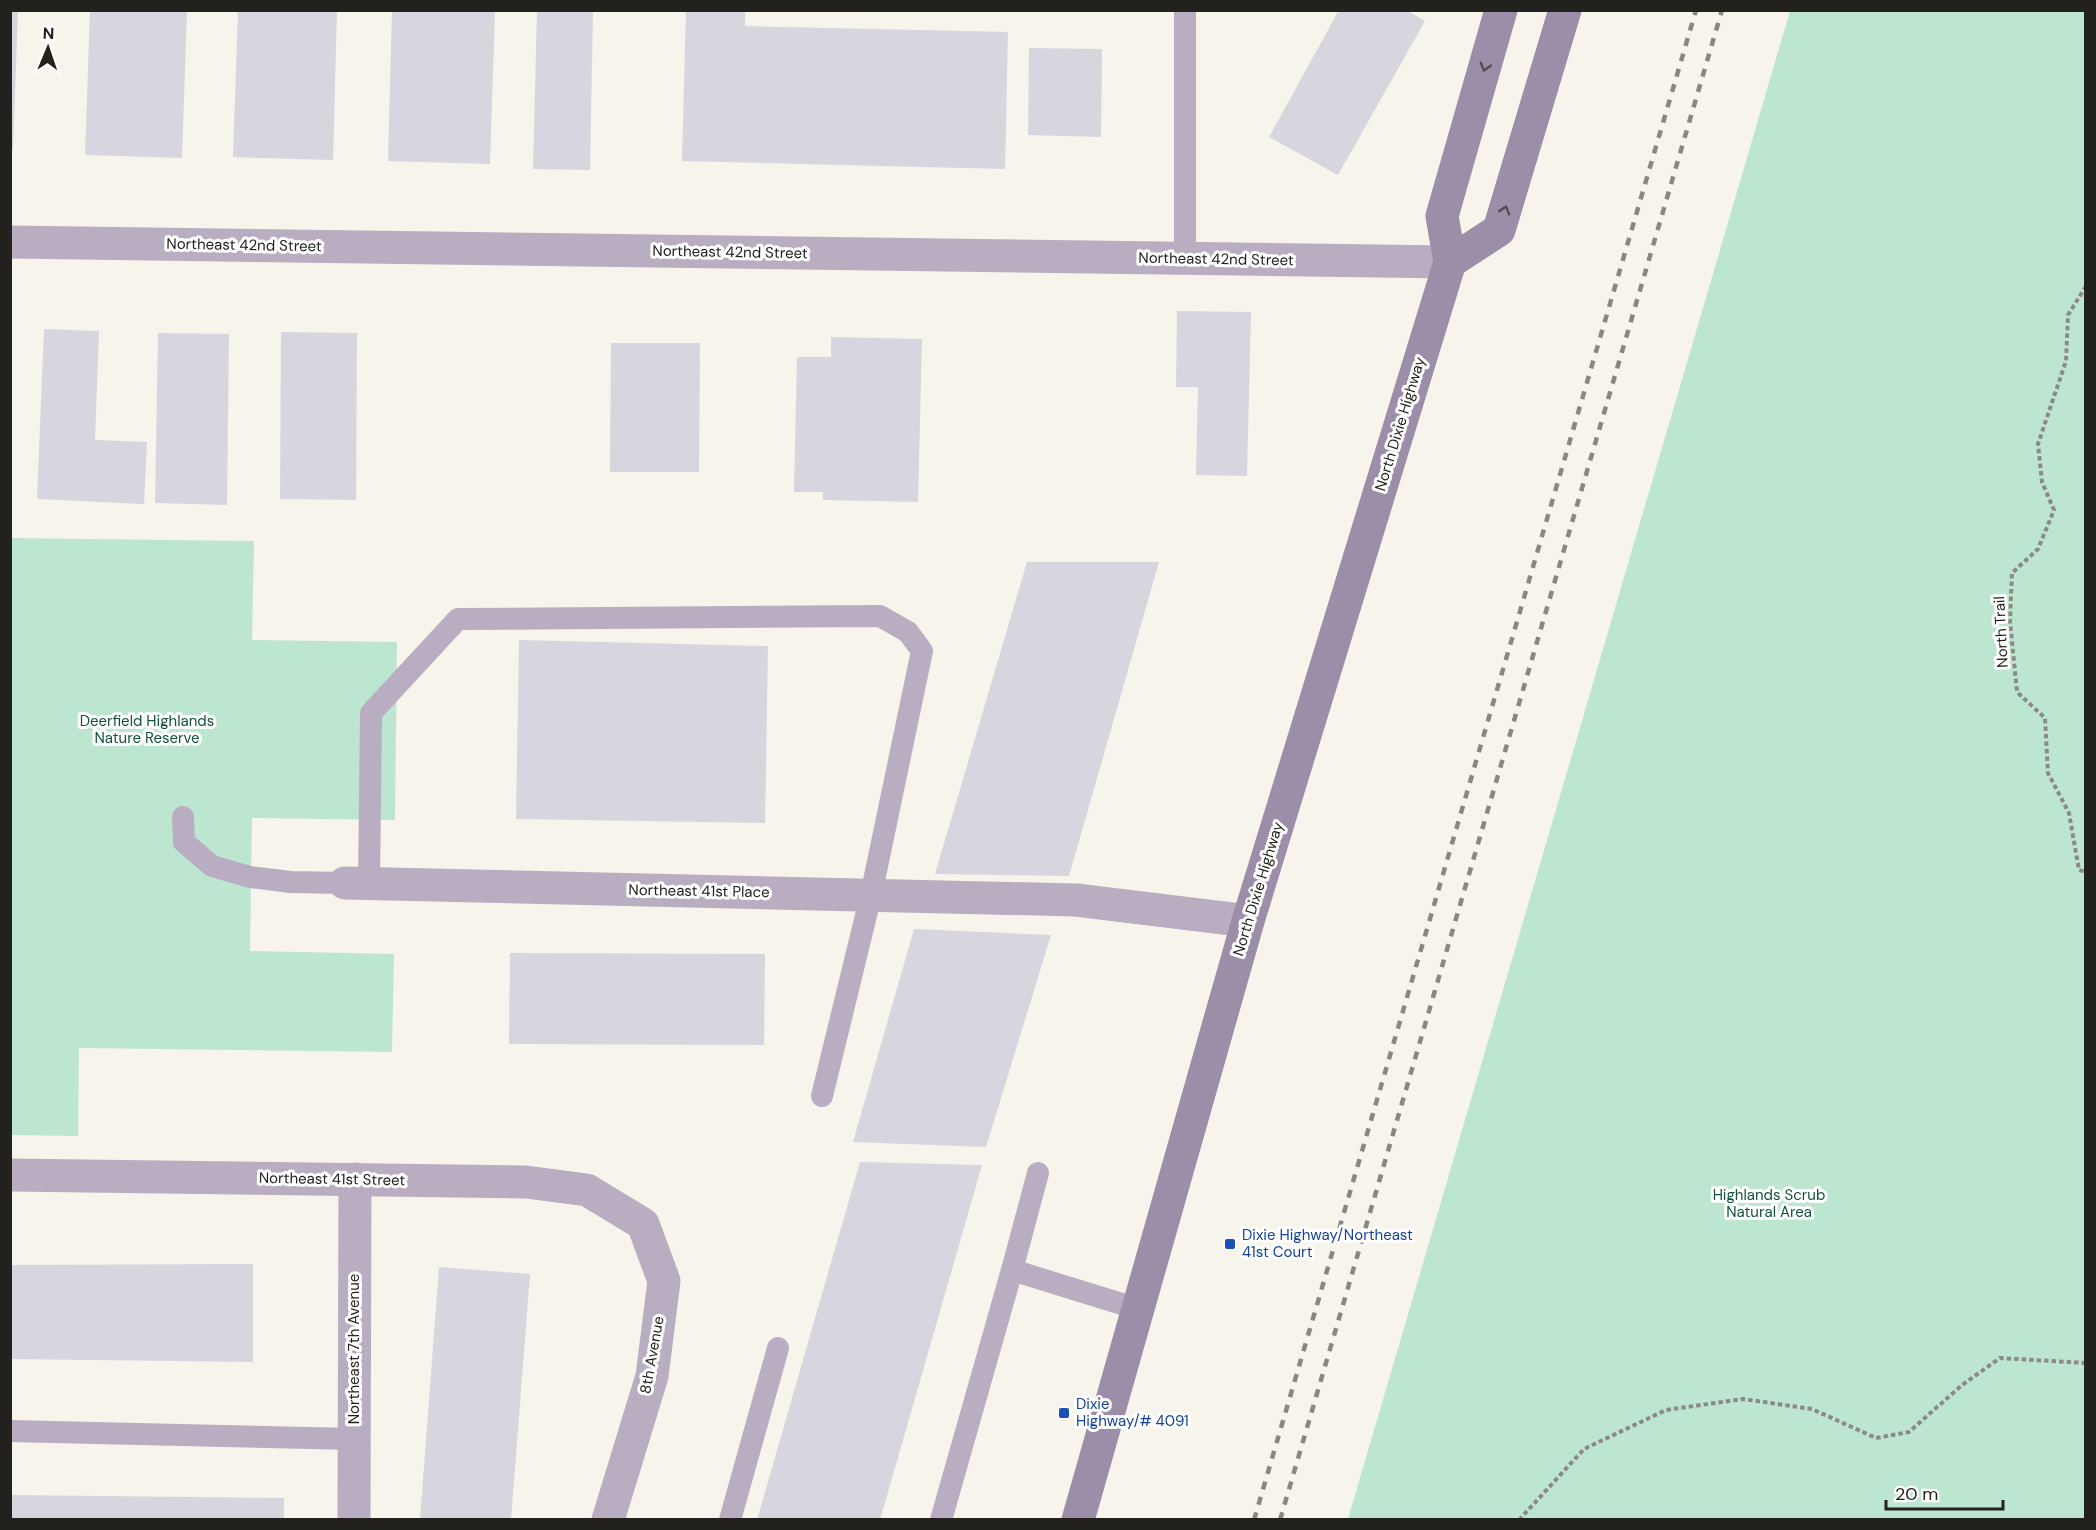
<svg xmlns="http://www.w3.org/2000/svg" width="2096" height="1530" font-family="'DM Sans',sans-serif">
<rect width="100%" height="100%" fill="#f7f4eb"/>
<g fill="#bde6d1">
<path d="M1790 11H2085V1519H1348Z"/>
<path d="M11 538 254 541 252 640 397 642 395 820 252 818 250 951 394 954 392 1052 79 1048 78 1136 11 1135Z"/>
</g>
<g fill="#d7d5de">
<path d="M10 10H18L13 150H10Z"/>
<path d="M90 10H187L182 158 85 155Z"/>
<path d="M238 10H337L333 160 233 157Z"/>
<path d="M392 10H495L490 164 388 161Z"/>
<path d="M537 10H593L590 170 533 169Z"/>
<path d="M686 10H745V26L1008 32 1005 169 682 161Z"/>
<path d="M1339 10H1406L1425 21 1338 175 1269 137Z"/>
<path d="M1029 48 1102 49 1101 137 1028 135Z"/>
<path d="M1177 311 1251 312 1247 476 1196 475 1198 387H1176Z"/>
<path d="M44 329 99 331 95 440 147 442 144 504 37 499Z"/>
<path d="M281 332 357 333 356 500 280 499Z"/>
<path d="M158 333 229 334 227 505 155 503Z"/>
<path d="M831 337 922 339 918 502 823 500V492H794L797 357H831Z"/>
<path d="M611 343H700L699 472H610Z"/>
<path d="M1027 562H1159L1069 876 935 874Z"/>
<path d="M519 640 768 646 765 823 516 819Z"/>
<path d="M914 929 1051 935 986 1147 853 1142Z"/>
<path d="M510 953 765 954 764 1045 509 1044Z"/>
<path d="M860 1162 982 1165 880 1520H757Z"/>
<path d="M253 1264V1362L10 1359V1265Z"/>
<path d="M439 1267 530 1274 511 1520H420Z"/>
<path d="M10 1495 284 1498V1520H10Z"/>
</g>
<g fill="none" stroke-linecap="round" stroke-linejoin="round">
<g stroke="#8c8a84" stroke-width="4" stroke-dasharray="4.5 3" stroke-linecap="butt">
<path d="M2086 286 2068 315 2066 361 2038 444 2042 482 2054 510 2038 549 2012 573 2010 621 2017 692 2045 718 2048 773 2069 813 2079 870 2086 872"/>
<path d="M1519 1520 1584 1449 1666 1410 1743 1399 1812 1409 1876 1438 1909 1432 1962 1385 2000 1358 2086 1363"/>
</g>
<g stroke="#b9aec1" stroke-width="22">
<path d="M1185 259V10"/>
<path d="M183 817 184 842 212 866 250 877 291 882 345 883"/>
<path d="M369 884 371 713 458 619 880 616 908 632 922 651 871 895 822 1096"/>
<path d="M1012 1270 1038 1173"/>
<path d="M10 1431 354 1439"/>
<path d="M730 1520 778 1348"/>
<path d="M941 1520 1012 1270 1138 1309"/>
</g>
<g stroke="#b9aec1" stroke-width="33">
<path d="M10 242 1450 262"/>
<path d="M345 883 1076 900 1248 921"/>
<path d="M10 1175 526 1182 587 1190 643 1224 664 1281 652 1376 608 1520"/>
<path d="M354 1520 355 1179"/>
</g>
<g stroke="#9c8da8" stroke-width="33">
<path d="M1450 262 1499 230 1565 10"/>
<path d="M1078 1520 1248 921 1450 262 1442 216 1501 10"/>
</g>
<g stroke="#898781" stroke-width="4.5" stroke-dasharray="8 8" stroke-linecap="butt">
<path d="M1254 1520 1696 10"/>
<path d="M1280 1520 1722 10"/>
</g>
</g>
<defs><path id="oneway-chevron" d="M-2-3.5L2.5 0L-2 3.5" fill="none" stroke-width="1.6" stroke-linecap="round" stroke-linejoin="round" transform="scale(1.5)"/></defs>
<g stroke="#534c55">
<use href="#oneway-chevron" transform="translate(1485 67) rotate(106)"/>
<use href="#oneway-chevron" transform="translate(1505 210) rotate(-73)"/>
</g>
<g fill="#1a4fb4" stroke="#fff" stroke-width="2">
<rect x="1224" y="1238" width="12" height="12" rx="3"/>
<rect x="1058" y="1407" width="12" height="12" rx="3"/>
</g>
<g text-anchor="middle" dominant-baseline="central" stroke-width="6" stroke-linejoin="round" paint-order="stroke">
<g font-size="15" fill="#22211e" stroke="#fff">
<text transform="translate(244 245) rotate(1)">Northeast 42nd Street</text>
<text transform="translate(730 252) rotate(1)">Northeast 42nd Street</text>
<text transform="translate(1216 259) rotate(1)">Northeast 42nd Street</text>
<text transform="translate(1400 424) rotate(-73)">North Dixie Highway</text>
<text transform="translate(2001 632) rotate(-93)">North Trail</text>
<text transform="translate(1258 889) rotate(-73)">North Dixie Highway</text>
<text transform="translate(699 891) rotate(1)">Northeast 41st Place</text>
<text transform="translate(332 1179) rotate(1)">Northeast 41st Street</text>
<text transform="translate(354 1349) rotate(-90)">Northeast 7th Avenue</text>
<text transform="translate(652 1355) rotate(-80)">8th Avenue</text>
</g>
<g font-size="15" fill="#14523a" stroke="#fff">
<text x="147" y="721">Deerfield Highlands<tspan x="147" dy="17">Nature Reserve</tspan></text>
<text x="1769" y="1195">Highlands Scrub<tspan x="1769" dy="17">Natural Area</tspan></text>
</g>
<g font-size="15" fill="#164399" stroke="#fff" text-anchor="start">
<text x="1242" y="1235">Dixie Highway/Northeast<tspan x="1242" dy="17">41st Court</tspan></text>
<text x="1076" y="1404">Dixie<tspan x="1076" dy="17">Highway/# 4091</tspan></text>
</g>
</g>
<rect width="2096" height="1530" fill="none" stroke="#22211e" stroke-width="24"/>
<g transform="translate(48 48) rotate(2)" stroke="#ffffff" stroke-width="4.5" paint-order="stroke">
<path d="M0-4.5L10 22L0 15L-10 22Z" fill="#22211e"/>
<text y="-9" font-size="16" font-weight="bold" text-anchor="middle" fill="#22211e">N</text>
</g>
<path d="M1886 1500v9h117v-9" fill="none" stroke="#22211e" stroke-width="3"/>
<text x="1895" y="1500" font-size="18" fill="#22211e" stroke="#ffffff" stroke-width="4.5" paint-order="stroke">20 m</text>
</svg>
